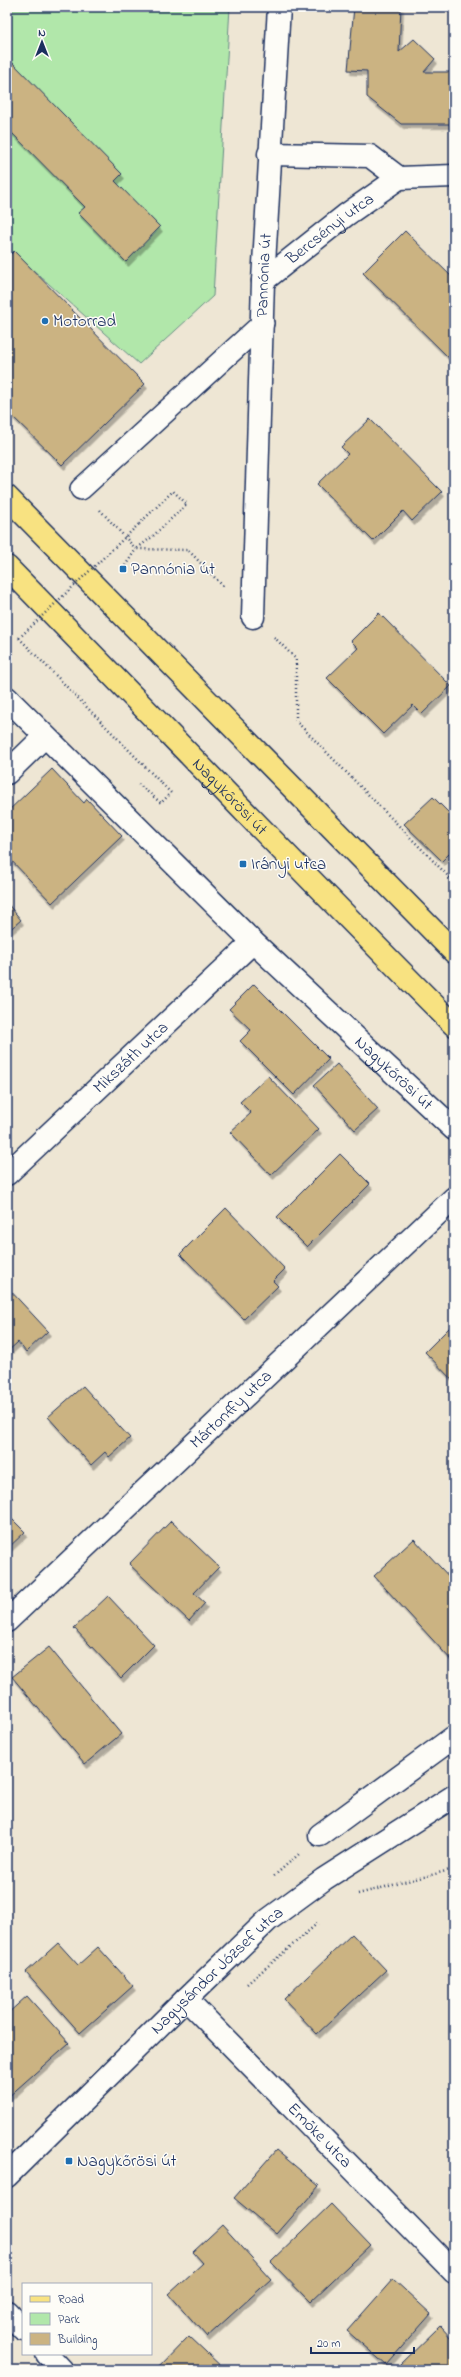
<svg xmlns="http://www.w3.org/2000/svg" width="461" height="2377" font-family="'Indie Flower',sans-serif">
<defs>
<filter id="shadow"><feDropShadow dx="2.5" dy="4.5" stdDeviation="0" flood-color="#0004"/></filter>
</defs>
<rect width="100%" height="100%" fill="#eee6d4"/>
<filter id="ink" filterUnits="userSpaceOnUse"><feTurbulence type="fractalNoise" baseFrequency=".025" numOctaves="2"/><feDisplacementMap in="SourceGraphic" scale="8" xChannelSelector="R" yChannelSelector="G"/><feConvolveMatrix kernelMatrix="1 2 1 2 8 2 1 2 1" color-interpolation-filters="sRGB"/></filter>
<g filter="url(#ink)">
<path fill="#b1e7aa" stroke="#668b84" d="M7 7H230L213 296 139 364 14 253 7 260Z"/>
<g fill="#cbb382" stroke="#1b2f5e" filter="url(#shadow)">
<path d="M354 7H401L399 52 414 39 435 59 424 72H454V124H401L367 97V71L348 70Z"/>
<path d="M7 57 122 174 115 181 160 227 126 262 78 213 85 207 7 128Z"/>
<path d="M405 231 454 279V363L363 273Z"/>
<path d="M14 251 145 384 62 465 7 411V258Z"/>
<path d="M370 419 442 492 412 521 403 511 373 541 317 484 348 454 341 447Z"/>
<path d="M379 613 451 686 422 714 413 705 383 734 327 678 358 648 351 641Z"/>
<path d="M52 769 84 803 87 799 122 836 52 903 7 856V812Z"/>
<path d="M433 797 454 818V849L442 861 404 824Z"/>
<path d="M7 903 21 920 7 932Z"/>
<path d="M254 984 329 1059 294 1095 240 1041 251 1030 229 1009Z"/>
<path d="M337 1064 378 1109 355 1130 314 1085Z"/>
<path d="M268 1076 319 1129 271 1175 230 1132 251 1113 240 1102Z"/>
<path d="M340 1154 370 1184 307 1247 277 1217Z"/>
<path d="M226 1208 285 1269 273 1281 278 1286 244 1319 180 1254Z"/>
<path d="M7 1287 48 1331 26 1352 18 1342 7 1352Z"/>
<path d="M454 1323V1382L425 1352Z"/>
<path d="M83 1386 130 1438 109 1457 105 1452 91 1465 48 1417Z"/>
<path d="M7 1514 25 1532 7 1549Z"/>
<path d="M171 1521 219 1567 194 1593 205 1603 189 1621 129 1564Z"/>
<path d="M414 1539 454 1582 453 1662 374 1576Z"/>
<path d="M108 1596 154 1645 121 1678 74 1628Z"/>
<path d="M49 1647 121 1734 85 1764 12 1677Z"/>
<path d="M352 1934 386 1970 317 2034 284 1999Z"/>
<path d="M58 1943 78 1965 98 1947 133 1986 80 2033 26 1972Z"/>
<path d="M27 1996 69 2043 7 2098V2014Z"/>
<path d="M276 2150 319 2186 277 2234 234 2198Z"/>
<path d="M331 2204 370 2245 310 2302 271 2262Z"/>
<path d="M222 2225 271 2279 207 2337 169 2294 203 2263 193 2252Z"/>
<path d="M393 2279 431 2314 386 2365 347 2331Z"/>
<path d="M440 2326 454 2341V2370H402L399 2366Z"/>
<path d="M189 2336 225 2370H156Z"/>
</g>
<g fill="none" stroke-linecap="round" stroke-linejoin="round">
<defs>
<path id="lane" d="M81 489 263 323"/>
<g id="street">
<path d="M269 154 370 156 399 178 454 176"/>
<path id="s1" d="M263 281 346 215 399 178"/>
<path id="s2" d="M253 617 263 281 279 7"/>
<path id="s3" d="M7 698 253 942 454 1129"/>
<path d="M7 773 44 737"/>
<path id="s4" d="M7 1174 253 942"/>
<path id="s5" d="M7 1621 454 1198"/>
<path d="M320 1835 454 1737"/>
<path id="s6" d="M186 1999 454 2272"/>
<path d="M7 2312 23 2329"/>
<path d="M47 2354 62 2370"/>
</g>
<g id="secondary">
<path id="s7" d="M7 2176 186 1999 268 1920 324 1879 454 1796"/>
</g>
<g id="primary">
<path d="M7 497 454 952"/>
<path id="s8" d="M7 567C156 719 303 874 454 1025"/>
</g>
</defs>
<use href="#lane" stroke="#1b2f5e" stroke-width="24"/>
<use href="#street" stroke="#1b2f5e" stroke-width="25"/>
<use href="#secondary" stroke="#1b2f5e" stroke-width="25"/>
<use href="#primary" stroke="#1b2f5e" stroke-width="25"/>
<g stroke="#1b2f5e" stroke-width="2.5" stroke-dasharray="1 3" stroke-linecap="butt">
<path d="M100 510 136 549 123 569"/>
<path d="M139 524 173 491 187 504 152 537 136 549 188 550 224 587"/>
<path d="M274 637 296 659V721L454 882"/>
<path d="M19 638 171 793 161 803 137 783"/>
<path d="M274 1876 299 1854"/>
<path d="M358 1894 454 1869"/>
<path d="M247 1984 319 1922"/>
</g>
<use href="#lane" stroke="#fdfcf7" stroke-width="21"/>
<use href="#street" stroke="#fdfcf7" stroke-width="22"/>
<use href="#secondary" stroke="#fdfcf7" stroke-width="22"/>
<use href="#primary" stroke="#f8e281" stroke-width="22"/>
<path stroke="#1b2f5e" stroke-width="2.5" stroke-dasharray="1 3" stroke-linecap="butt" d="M19 638 139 524"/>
</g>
</g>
<g fill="#1f6fb2" stroke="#fdfcf7" stroke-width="1.5">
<circle cx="45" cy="321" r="4"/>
<rect x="119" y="565" width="8" height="8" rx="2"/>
<rect x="239" y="860" width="8" height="8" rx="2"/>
<rect x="65" y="2157" width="8" height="8" rx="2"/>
</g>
<g text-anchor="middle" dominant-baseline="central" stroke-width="3" stroke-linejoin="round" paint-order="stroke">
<g font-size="17" fill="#1b2f5e" stroke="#fdfcf7">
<text stroke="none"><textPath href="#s1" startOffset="85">Bercsényi utca</textPath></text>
<text stroke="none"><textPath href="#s2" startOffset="342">Pannónia út</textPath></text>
<text stroke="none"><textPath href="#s8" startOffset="320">Nagykőrösi út</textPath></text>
<text stroke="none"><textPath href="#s4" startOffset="170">Mikszáth utca</textPath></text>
<text stroke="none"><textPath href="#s3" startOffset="539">Nagykőrösi út</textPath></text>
<text stroke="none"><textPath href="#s5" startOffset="308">Mártonffy utca</textPath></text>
<text stroke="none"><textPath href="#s7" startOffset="294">Nagysándor József utca</textPath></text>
<text stroke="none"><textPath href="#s6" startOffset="191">Emőke utca</textPath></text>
</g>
<g font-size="17" fill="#1b2f5e" stroke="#fdfcf7" text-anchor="start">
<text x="53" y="321">Motorrad</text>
<text x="131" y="569">Pannónia út</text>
<text x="251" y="864">Irányi utca</text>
<text x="77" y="2161">Nagykőrösi út</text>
</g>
</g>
<rect width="461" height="2377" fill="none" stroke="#fdfcf7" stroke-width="24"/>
<rect x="12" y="12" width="437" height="2353" fill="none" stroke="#1b2f5e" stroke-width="1.5" filter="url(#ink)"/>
<rect x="22" y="2283" width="130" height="72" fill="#fdfcf7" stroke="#a3aaba"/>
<rect x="30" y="2296" width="20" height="6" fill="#f8e281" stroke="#a3aaba"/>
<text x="58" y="2303" font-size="12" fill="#1b2f5e">Road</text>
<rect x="30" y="2313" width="20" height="12" fill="#b1e7aa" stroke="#a3aaba"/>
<text x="58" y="2323" font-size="12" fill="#1b2f5e">Park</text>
<rect x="30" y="2333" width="20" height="12" fill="#cbb382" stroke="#a3aaba"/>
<text x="58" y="2343" font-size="12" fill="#1b2f5e">Building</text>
<g transform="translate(42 42)" stroke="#fdfcf7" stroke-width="3" paint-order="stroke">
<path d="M0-3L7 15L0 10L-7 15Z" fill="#1b2f5e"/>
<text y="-6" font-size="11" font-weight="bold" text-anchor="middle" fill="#1b2f5e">N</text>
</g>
<path d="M311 2347v6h103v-6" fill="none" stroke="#1b2f5e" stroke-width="2"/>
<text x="317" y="2347" font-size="12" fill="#1b2f5e" stroke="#fdfcf7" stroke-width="3" paint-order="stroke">20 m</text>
</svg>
